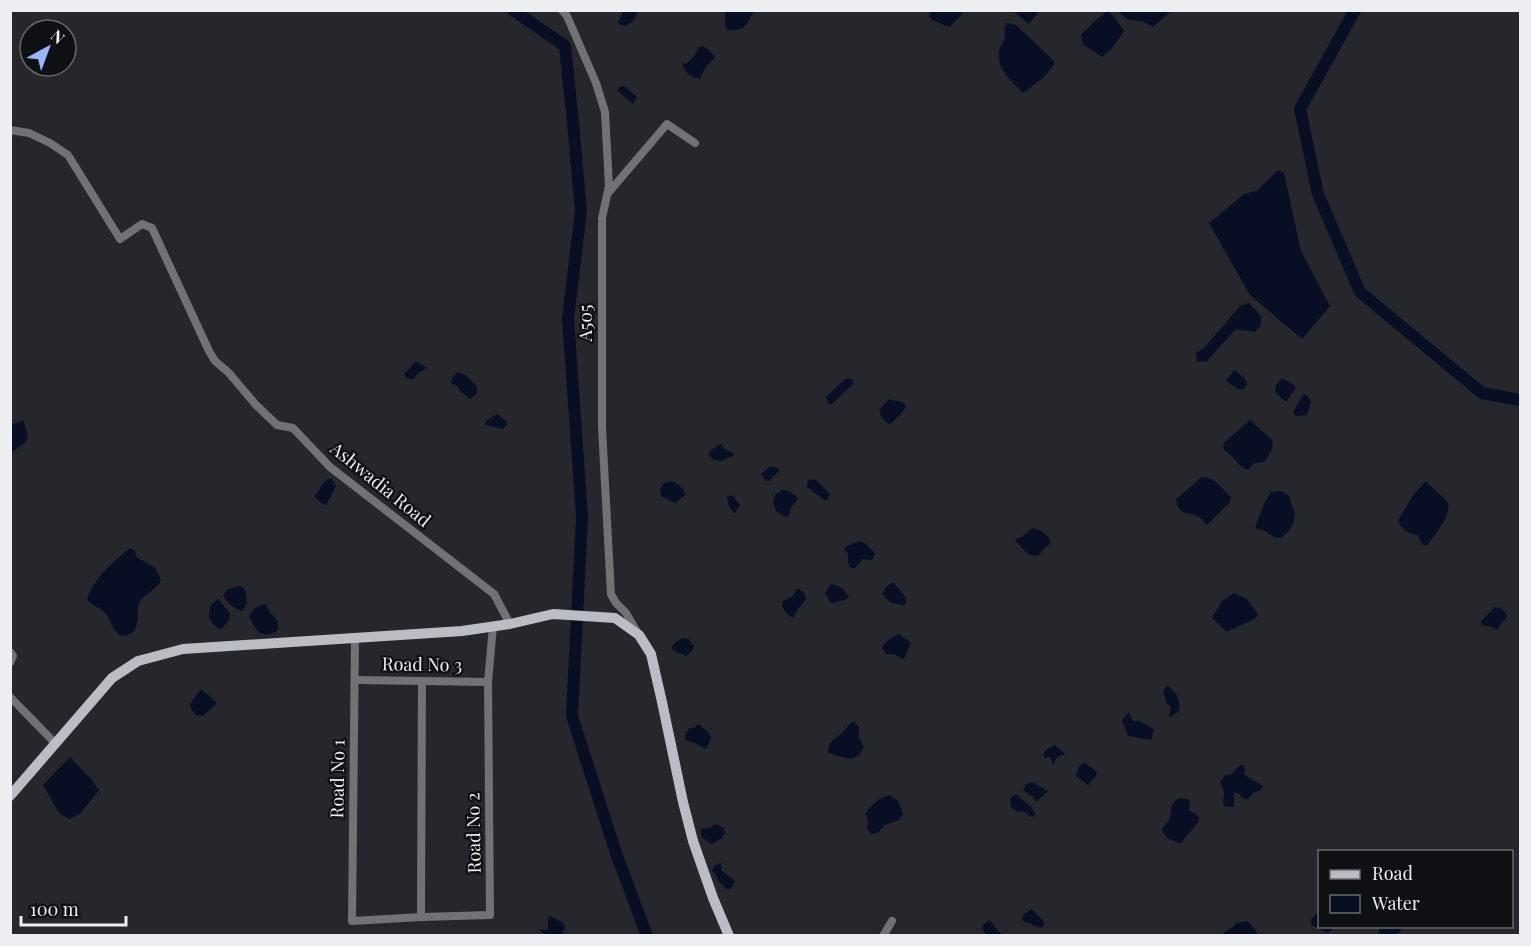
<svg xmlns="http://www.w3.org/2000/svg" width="1531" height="946" font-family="'Playfair Display',serif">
<rect width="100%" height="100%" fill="#25272d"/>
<g fill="#080e23">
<path d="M624 10 638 11 633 21 626 26 620 25 618 22Z"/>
<path d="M725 11V10L755 11C744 25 748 31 727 30L725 24Z"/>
<path d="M931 11V10L963 11 961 15 950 27 932 20 929 17Z"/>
<path d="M1013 11H1039L1029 24Z"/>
<path d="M1108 11 1116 19 1124 31 1113 47 1102 57 1083 44 1081 35 1097 19Z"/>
<path d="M1118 11H1171L1153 27 1144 22 1127 19Z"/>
<path d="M1007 23 1016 25 1054 61V65L1044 77 1023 93C1012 81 996 69 999 51 1000 46 1004 42 1005 37 1005 31 1003 29 1007 23Z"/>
<path d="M702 46 709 50 715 57 705 68 700 79C689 77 685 72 682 63L686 64 693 57 699 47Z"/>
<path d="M624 86 637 97 633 104 618 91 619 87Z"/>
<path d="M1278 170 1284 173 1301 251 1330 306 1302 339 1250 295 1209 223 1244 194 1257 191Z"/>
<path d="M1249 303 1261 316V325L1255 332 1236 329 1207 361 1197 362 1196 353 1204 348 1240 306Z"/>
<path d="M416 361 427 368 418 373 413 380 407 378 404 374Z"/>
<path d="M1234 370H1235L1245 379 1247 383 1245 388 1240 390 1226 381Z"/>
<path d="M459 372 467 376 477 387V393L470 399 460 391 458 386 452 384 451 381 456 373Z"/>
<path d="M848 378 853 380V384L832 404 828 403 826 397 844 380Z"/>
<path d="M1282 378 1294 385 1296 388 1286 402 1275 392 1276 385Z"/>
<path d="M1304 394 1308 396 1311 402 1307 415 1296 416 1293 412Z"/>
<path d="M889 399 902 402 906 405C902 415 898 415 893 422L889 424 882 418 879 410Z"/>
<path d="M497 414 507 422V425L502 429 492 426 490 427 485 424 486 421Z"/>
<path d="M23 420C30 441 30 441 11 452V425Z"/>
<path d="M1250 420 1272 440C1275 448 1269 455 1264 462L1253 464 1248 470C1240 467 1237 462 1232 456 1230 454 1226 452 1224 449 1222 444 1224 443 1227 440Z"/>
<path d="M721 444 725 449 734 454V456L727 458 721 461 712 459 709 454 710 451Z"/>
<path d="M771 466 777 468 779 471 769 481 765 480 761 474Z"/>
<path d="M1202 477C1216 477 1221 489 1231 497L1230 502 1207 525C1204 522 1203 519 1199 517 1190 511 1178 517 1176 499Z"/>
<path d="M328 479H332L336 486 326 505 321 503 314 496C320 491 321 483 328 479Z"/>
<path d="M810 479 816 480 829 493 830 495 826 501 807 487V483Z"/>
<path d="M671 481C679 484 683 487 685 495L675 503 661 496 660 490 663 484Z"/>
<path d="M1426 481C1431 488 1444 497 1447 502 1454 513 1433 537 1427 546L1422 544 1418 535C1407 533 1402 530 1398 520L1414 494Z"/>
<path d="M782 490 789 491 797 497V500L791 508 788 517H785L776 511 773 501 775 495Z"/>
<path d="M1281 491 1289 496 1295 515 1293 524 1288 532 1281 538H1276L1263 530 1255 528 1264 504 1271 492Z"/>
<path d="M732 495 740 505 735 513C730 509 727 504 727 497Z"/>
<path d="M1032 528C1039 529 1048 534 1051 542L1037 556C1027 556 1020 546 1015 539L1022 537Z"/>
<path d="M859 541 865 543 875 554 872 560 863 559 855 568H851C847 564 848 559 848 553L844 550 845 547Z"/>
<path d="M130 548 135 551 137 558 155 567 161 580C157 590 147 592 141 600 135 607 140 619 136 627 135 631 133 632 130 634 115 642 112 621 105 613 100 606 93 608 87 599 94 578 113 562 130 548Z"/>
<path d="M893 582 906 598V604L904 605 891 603 882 594 886 587Z"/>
<path d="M831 584C839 585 845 590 849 597L847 599 836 602 835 604 830 602 825 593Z"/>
<path d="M240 586 243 587 245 590 247 603 242 611C235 610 226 601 223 595L228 589Z"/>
<path d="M798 588 805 594 806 599 798 609 793 618 786 613 782 605 783 601 792 597Z"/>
<path d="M1234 593 1247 599 1258 614 1256 618 1227 632 1212 618 1222 601Z"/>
<path d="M218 599 230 613C231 619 225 627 219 629 211 623 206 617 211 605Z"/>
<path d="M265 604 267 606 270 613 277 620 278 630C261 641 256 630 249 616L255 608Z"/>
<path d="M1495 607 1501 608 1507 615 1506 618 1497 630 1492 627 1482 625 1481 621Z"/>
<path d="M899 634 911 643 904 659 893 654H886L882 648C885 641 892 637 899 634Z"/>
<path d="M683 638 688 639 694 646 692 651 686 656 673 650 672 647 674 643Z"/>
<path d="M1167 685C1176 693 1181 699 1179 711L1169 718 1171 706 1167 704 1163 692Z"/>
<path d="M201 689 216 702V704L203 716 196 715 191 709 190 704Z"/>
<path d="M1129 712 1133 721H1140L1154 730 1151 740 1128 736 1122 720Z"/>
<path d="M853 721 859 727V737L864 747 859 755 850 759 828 753C829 739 833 741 842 733 846 729 848 725 853 721Z"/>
<path d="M698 724 708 732 711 738 706 749 693 742 686 741 685 738 686 732 690 728H694Z"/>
<path d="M1055 745 1065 754 1057 757 1053 765 1050 757 1045 758 1043 755 1046 750Z"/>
<path d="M70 757 92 780 99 790 80 814 69 819 59 813 43 785Z"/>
<path d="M1085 763 1097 772 1096 776 1088 785 1076 776 1079 766Z"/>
<path d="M1240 765H1244L1245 775 1263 786 1261 790 1253 793 1248 799H1244L1238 793H1234V807H1226L1223 805 1224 792 1220 782 1225 775 1232 774Z"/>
<path d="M1032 782 1048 791 1036 802 1032 796 1023 790 1026 784Z"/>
<path d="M1016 794 1031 807 1035 813 1034 816 1031 817 1023 811 1018 812 1011 807 1010 800 1011 797Z"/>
<path d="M890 795 898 801 903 814 899 820 885 825 878 833 871 834 867 828 868 821 865 814C872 804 879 798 890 795Z"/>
<path d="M1179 798 1188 799 1190 802 1189 810 1199 817V821L1181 843C1172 842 1164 837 1162 829 1164 826 1167 823 1169 820 1174 810 1167 806 1179 798Z"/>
<path d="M715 824 723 827 725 833 722 838 712 844 701 837V829L710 828Z"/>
<path d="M721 863V870L735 881 733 886 728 890 718 881 716 874 712 872 714 866Z"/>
<path d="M1032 909 1044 922V925L1041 928 1023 921 1022 919 1024 914Z"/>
<path d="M1319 911 1320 926 1335 927 1328 933 1311 925V920Z"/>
<path d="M550 916 562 922 565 926 562 935H545L539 929 548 930V919Z"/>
<path d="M990 920 996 929 1003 935H986L982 928 984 924Z"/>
<path d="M1248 921 1258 934 1263 935H1220L1233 927 1236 923Z"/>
<path d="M1379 927V926L1404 927 1395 936 1380 935 1379 930Z"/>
</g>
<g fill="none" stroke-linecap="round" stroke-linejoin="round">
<g stroke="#080e23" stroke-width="12">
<path d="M513 10 565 46 573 123 581 211 568 318 582 517 572 716 616 853 647 936"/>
<path d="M1355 10 1300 109 1318 194 1360 292 1482 393 1520 400"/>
</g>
<g stroke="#717275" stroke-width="8">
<path d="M562 10 567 16 596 83 605 112 609 186 602 218V428L611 594 616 603 626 613 637 632"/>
<path d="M10 130 29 133 50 143 68 155 120 239 142 224 152 228 209 351 215 361 228 372 256 405 277 425 293 428 330 467 494 594 510 624"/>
<path d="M609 192 667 124 695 143"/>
<path d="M355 638 352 921 421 917 422 681"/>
<path d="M10 652 13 656 10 663"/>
<path d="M355 680 488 682"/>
<path d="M10 697 55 743"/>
<path d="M421 917 490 915 488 682 493 626"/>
<path d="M883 936 892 921"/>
</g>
<path stroke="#bbbdc4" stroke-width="10" d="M10 796 112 678 138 661 183 649 462 631 510 624 553 614 615 618 639 635 651 654 662 702 683 802 693 841 713 898 729 936"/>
</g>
<g text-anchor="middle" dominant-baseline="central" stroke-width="4.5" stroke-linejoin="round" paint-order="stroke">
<g font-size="18" fill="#edeef2" stroke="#0f1013">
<text transform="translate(585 323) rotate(-90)">A505</text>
<text transform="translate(381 484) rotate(39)">Ashwadia Road</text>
<text transform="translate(422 664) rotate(1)">Road No 3</text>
<text transform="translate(337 779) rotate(-89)">Road No 1</text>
<text transform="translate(473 833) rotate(-91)">Road No 2</text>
</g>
</g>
<rect width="1531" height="946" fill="none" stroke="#edeef2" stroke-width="24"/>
<rect x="1318" y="850" width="195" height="78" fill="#0f1013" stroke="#68696c" stroke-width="1.5"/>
<rect x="1330" y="870" width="30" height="9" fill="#bbbdc4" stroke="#68696c" stroke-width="1.5"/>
<text x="1372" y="880" font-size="18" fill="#edeef2">Road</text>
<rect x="1330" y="895" width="30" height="18" fill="#080e23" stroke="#68696c" stroke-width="1.5"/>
<text x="1372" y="910" font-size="18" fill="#edeef2">Water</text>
<g transform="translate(48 48) rotate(41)"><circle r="28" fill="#0f1013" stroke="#68696c" stroke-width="1.5"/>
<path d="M0-4.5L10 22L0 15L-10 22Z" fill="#9cb4fd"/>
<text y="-9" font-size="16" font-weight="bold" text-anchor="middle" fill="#edeef2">N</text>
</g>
<path d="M21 916v9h105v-9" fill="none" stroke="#edeef2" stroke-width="3"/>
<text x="30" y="916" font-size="18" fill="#edeef2" stroke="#0f1013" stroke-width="4.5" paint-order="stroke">100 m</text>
</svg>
